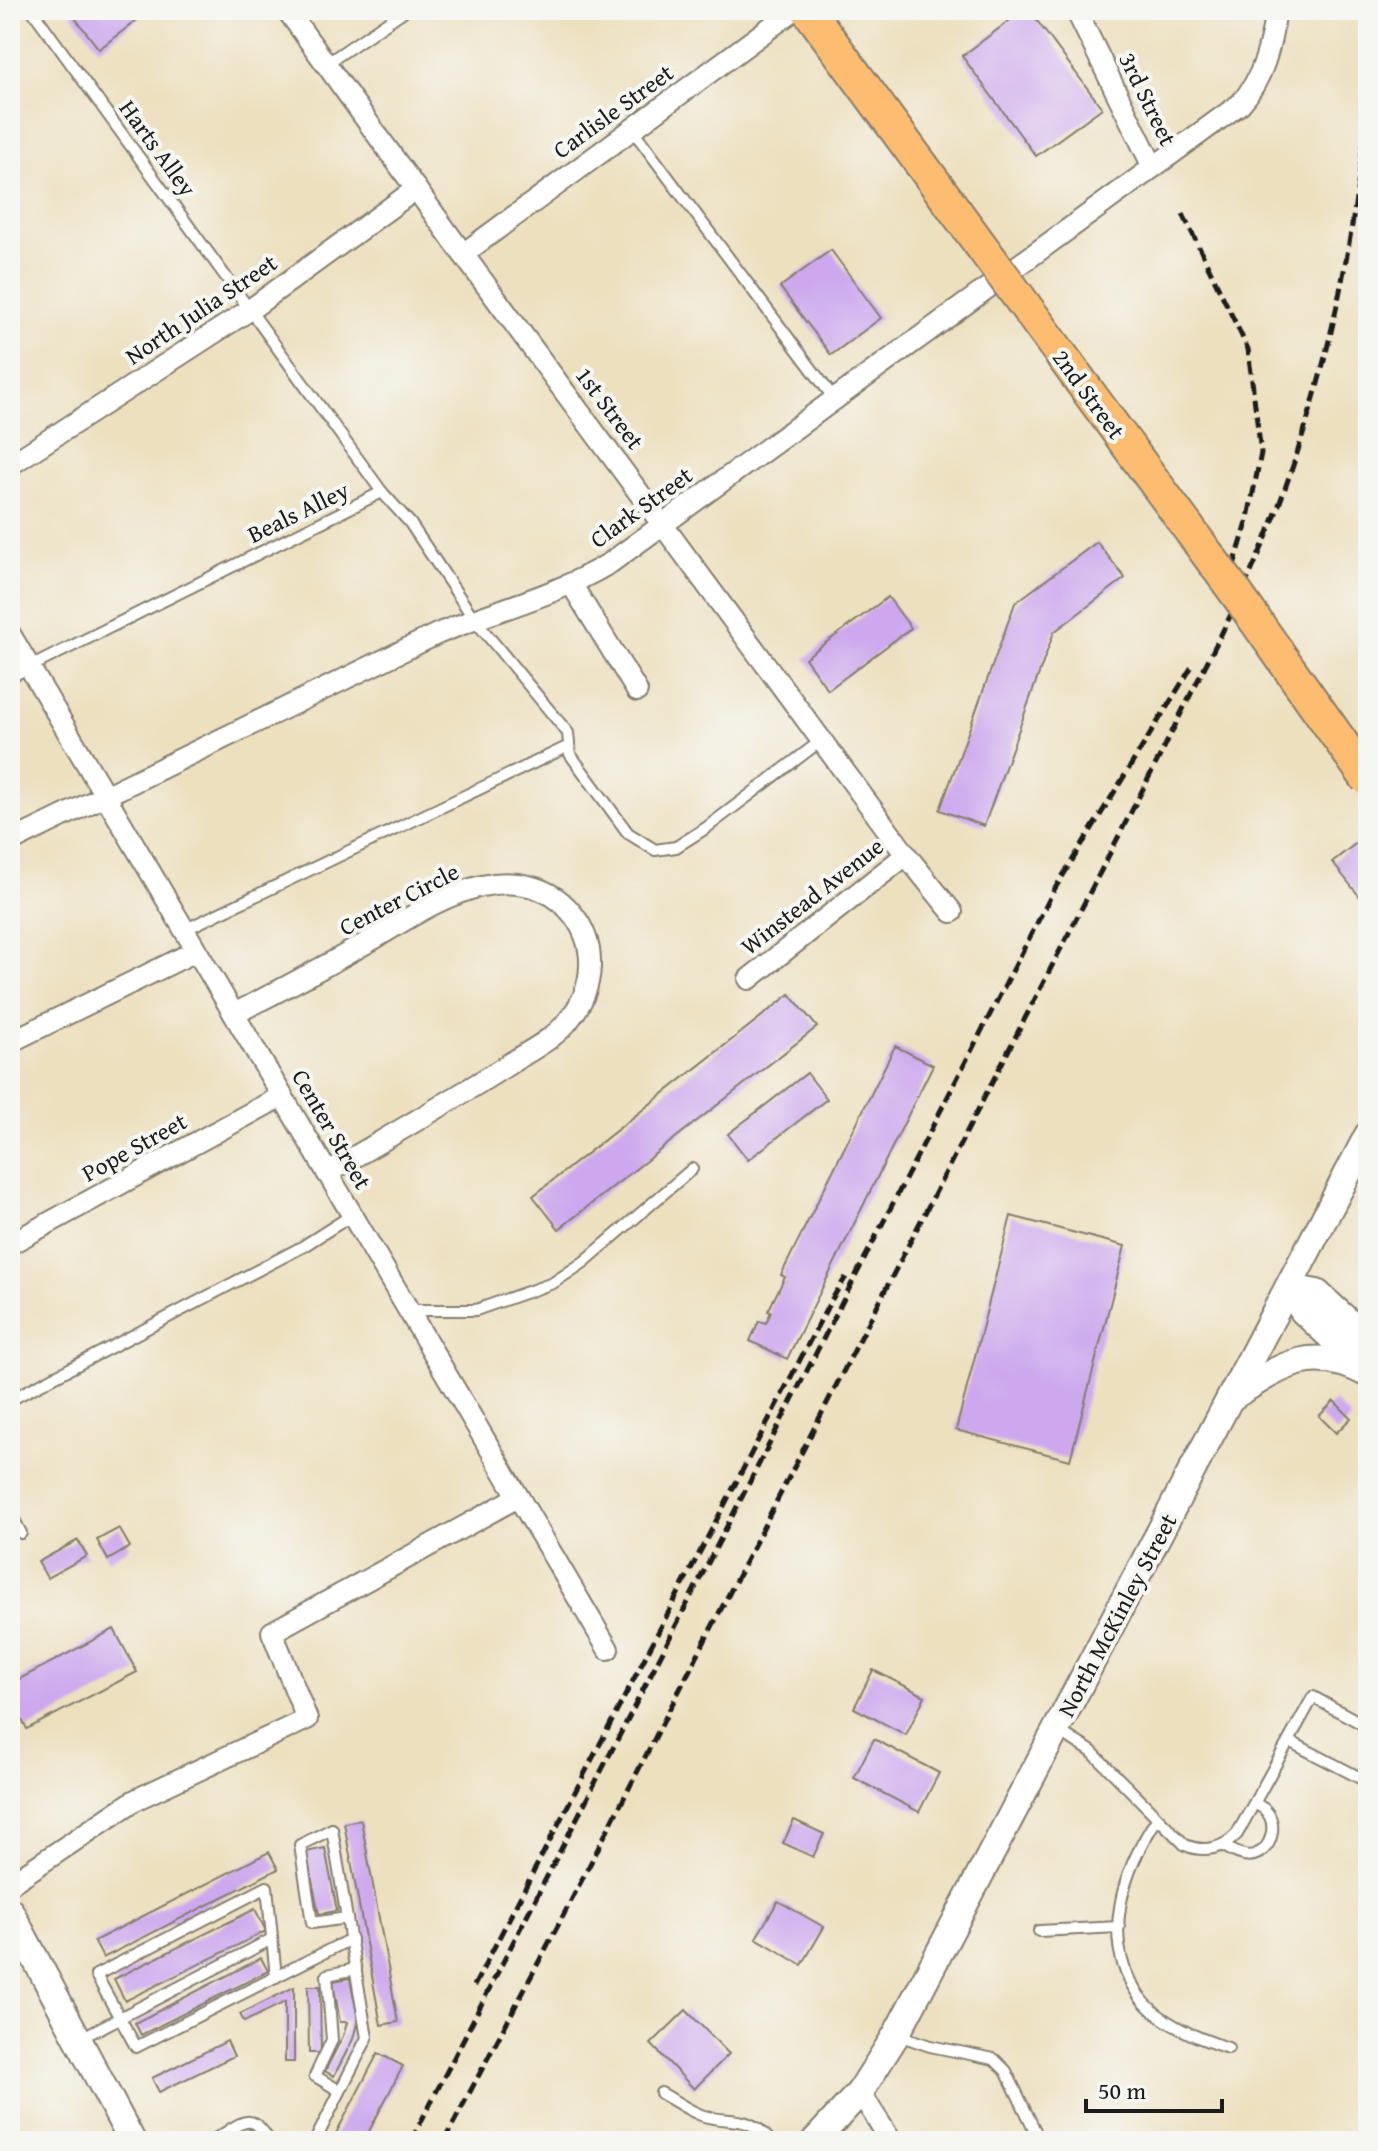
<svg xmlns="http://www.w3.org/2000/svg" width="1378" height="2151" font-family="'Gentium Book Plus',serif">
<rect width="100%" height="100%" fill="#f6f6f2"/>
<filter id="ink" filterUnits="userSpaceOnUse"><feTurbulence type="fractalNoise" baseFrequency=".0125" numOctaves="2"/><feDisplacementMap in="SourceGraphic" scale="16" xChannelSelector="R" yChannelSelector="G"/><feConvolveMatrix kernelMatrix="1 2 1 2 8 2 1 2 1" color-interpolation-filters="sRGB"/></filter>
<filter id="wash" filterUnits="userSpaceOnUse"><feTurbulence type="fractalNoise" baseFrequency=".006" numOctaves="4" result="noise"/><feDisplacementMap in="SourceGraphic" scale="32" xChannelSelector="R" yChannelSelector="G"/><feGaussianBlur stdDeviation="1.8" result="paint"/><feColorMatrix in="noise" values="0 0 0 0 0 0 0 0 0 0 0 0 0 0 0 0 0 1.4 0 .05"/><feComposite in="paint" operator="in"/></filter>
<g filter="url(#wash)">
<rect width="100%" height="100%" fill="#ede0bf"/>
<g id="blocks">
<g fill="#cda8ee">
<path d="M76 10H150L99 49 72 14Z"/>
<path d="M1024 10H1029L1102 108 1036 156 962 56Z"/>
<path d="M831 250 881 318 831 355 780 287Z"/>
<path d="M1097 542 1125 578 1054 632 984 826 940 810 1015 603Z"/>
<path d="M888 597 911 628 828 690 805 658Z"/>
<path d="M1359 841 1368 852V907L1332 862Z"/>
<path d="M790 994 817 1027 559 1229 533 1196Z"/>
<path d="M895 1046 933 1065 787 1359 750 1341 759 1321 766 1323 771 1312 768 1311 785 1277 781 1275Z"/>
<path d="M807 1073 827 1099 748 1160 728 1134Z"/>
<path d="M1011 1216 1125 1246 1070 1460 956 1430Z"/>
<path d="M1334 1401 1351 1418 1336 1433 1319 1416Z"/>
<path d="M119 1528 130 1547 108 1560 97 1540Z"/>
<path d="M78 1540 87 1556 47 1578 38 1562Z"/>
<path d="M114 1629 137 1672 27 1729 10 1697V1684Z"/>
<path d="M873 1670 925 1696 906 1735 854 1708Z"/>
<path d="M874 1739 939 1773 919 1812 854 1778Z"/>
<path d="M361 1820 398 2022 381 2025 344 1823Z"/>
<path d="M794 1820 824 1834 813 1857 783 1843Z"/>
<path d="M325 1848 337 1911 319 1914 306 1852Z"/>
<path d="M269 1852 278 1869 103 1958 94 1941Z"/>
<path d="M778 1901 824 1927 802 1965 756 1938Z"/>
<path d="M255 1909 266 1931 125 2001 114 1979Z"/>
<path d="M261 1958 268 1971 141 2035 135 2023Z"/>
<path d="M350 1978 358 2019 353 2039 334 2076 325 2071 344 2034 347 2022H340L333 1981Z"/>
<path d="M308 1986H320L321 2053H309Z"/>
<path d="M294 1987V2062H285V2002L244 2022 240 2014Z"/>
<path d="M686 2010 729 2054 694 2089 651 2044Z"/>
<path d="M227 2041 234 2056 159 2092 152 2078Z"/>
<path d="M378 2053 403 2066 364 2141H332Z"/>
<path d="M254 2128 261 2141H226Z"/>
</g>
</g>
</g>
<g filter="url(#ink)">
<use href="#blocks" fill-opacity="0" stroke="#847e6e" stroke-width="2"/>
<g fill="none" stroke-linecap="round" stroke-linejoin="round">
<defs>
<g id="service">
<path d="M326 64 405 10"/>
<path d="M632 129 835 400"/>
<path d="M382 492 410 523 474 619 568 733 570 754 628 833 655 850 676 847 706 828 822 740"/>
<path d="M10 677 382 492 32 10"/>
<path d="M184 930 569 746"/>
<path d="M408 1310H476L553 1283 584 1262 692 1169"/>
<path d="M10 1400 302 1247 352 1215"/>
<path d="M10 1512 21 1533"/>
<path d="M1059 1731 1091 1751 1185 1845C1204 1853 1223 1849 1237 1834L1313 1697 1368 1727"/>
<path d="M1289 1741 1368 1782"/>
<path d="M1157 1819C1123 1870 1099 1940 1139 1996 1159 2023 1197 2038 1228 2048"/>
<path d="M1223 1846C1232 1850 1243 1858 1254 1855 1272 1850 1278 1824 1266 1811 1263 1807 1258 1806 1255 1803"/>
<path d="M1039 1931 1119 1927"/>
<path d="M276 1977 267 1887 96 1975 136 2047 351 1939"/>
<path d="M898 2035 930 2046 994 2059 1006 2071 1040 2141"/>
<path d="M79 2039 272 1939"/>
<path d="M340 2091 315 2076 332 2040 327 1975 356 1969"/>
<path d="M661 2093C674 2100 687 2110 701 2115 729 2125 748 2112 770 2141"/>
<path d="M211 2141C239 2127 250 2106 269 2141"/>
<path d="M315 2141 367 2038 332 1829 300 1845 312 1923 347 1918"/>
</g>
<g id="minor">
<path d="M287 10 463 254 906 855 952 912"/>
<path d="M1076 10 1153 167"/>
<path d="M463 254 794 10"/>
<path d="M10 465 251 309 416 189"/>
<path d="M572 585 637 691"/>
<path d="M10 634 608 1649"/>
<path d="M10 842 437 634C497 609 553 597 610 563L1240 104C1264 78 1271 44 1276 10"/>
<path d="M749 979 906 855"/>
<path d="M234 1014C279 991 324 967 368 942 403 922 441 895 482 886 513 879 548 885 570 911 599 944 595 989 568 1021 554 1039 529 1051 509 1064 450 1102 388 1137 327 1173"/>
<path d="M10 1042 196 951"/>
<path d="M10 1244 282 1096"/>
<path d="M10 1884 135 1800 307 1719 272 1632 518 1497"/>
<path d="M860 2092 891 2141"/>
</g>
<g id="tertiary">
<path d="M1289 1288 1303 1311 1360 1364"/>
<path d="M1289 1288 1317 1293 1368 1340"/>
<path d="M1232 1397C1281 1366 1312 1343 1368 1374"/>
<path d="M10 1911 132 2141"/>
<path d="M815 2141 860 2092 896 2035 1368 1135"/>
</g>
<path id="primary" d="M808 10 921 164"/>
</defs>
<use href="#service" stroke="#847e6e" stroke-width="14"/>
<use href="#minor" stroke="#847e6e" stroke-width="24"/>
<use href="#tertiary" stroke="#847e6e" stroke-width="30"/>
<use href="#primary" stroke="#847e6e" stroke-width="36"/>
<use href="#service" stroke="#fff" stroke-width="10"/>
<use href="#minor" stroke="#fff" stroke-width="20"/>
<use href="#tertiary" stroke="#fff" stroke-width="26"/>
<use href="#primary" stroke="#febc70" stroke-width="32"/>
<g stroke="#1c1c1c" stroke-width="5" stroke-dasharray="12 6" stroke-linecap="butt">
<path d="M1183 214 1248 349 1261 453 1247 523 1224 598"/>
<path d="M474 1986 830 1302 846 1277"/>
<path d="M411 2141 1054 890 1194 663"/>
<path d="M444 2141 572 1899 1163 750C1202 669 1249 587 1280 502 1329 370 1356 234 1368 94"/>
</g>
<defs>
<path id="primary-bridge" d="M921 164 1236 593 1368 780"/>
</defs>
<use href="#primary-bridge" stroke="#847e6e" stroke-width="36" stroke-linecap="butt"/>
<use href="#primary-bridge" stroke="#febc70" stroke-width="32"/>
</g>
</g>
<g text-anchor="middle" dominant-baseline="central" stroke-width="8" stroke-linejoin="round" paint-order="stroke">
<g font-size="24" fill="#1c1c1c" stroke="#f6f6f2">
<text transform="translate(1148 99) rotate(64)">3rd Street</text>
<text transform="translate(613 111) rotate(-36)">Carlisle Street</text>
<text transform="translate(158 148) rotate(54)">Harts Alley</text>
<text transform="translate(201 309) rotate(-34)">North Julia Street</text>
<text transform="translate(1089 394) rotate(54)">2nd Street</text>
<text transform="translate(610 408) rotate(53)">1st Street</text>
<text transform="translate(641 507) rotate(-36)">Clark Street</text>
<text transform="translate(298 512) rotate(-26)">Beals Alley</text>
<text transform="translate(812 896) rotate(-38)">Winstead Avenue</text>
<text transform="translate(399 899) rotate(-27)">Center Circle</text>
<text transform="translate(332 1129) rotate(60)">Center Street</text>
<text transform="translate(134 1147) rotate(-29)">Pope Street</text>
<text transform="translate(1117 1615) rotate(-62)">North McKinley Street</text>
</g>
</g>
<rect width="1378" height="2151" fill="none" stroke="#f6f6f2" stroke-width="40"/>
<path d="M1086 2099v12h136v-12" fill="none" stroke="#1c1c1c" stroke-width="4"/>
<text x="1098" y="2099" font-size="24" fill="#1c1c1c" stroke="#f6f6f2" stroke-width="6" paint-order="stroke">50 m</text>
</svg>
